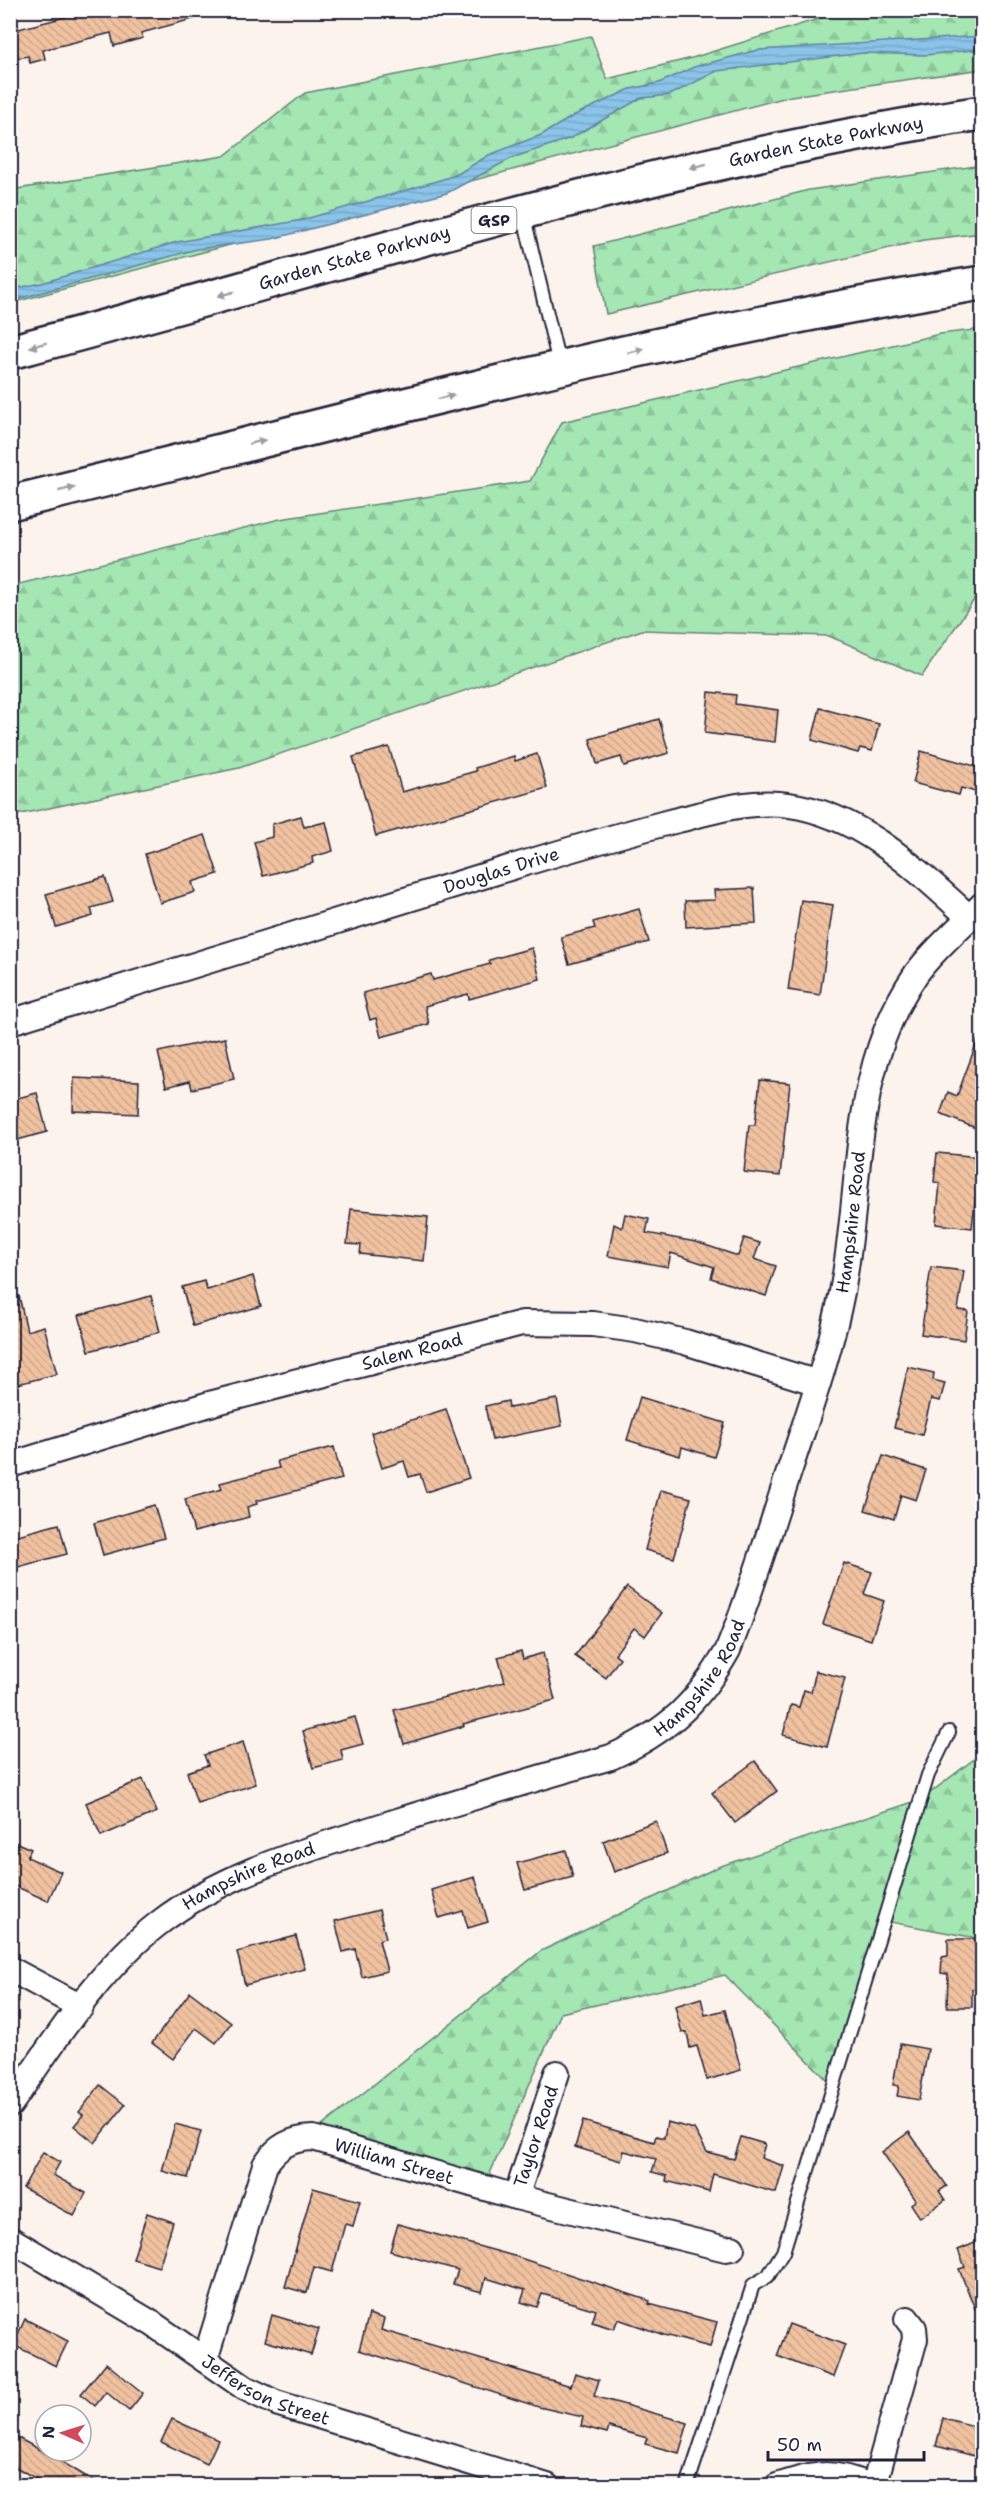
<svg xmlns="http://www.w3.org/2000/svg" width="993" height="2496" font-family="'Shantell Sans',sans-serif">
<defs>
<pattern id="forest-firs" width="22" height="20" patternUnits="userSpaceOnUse" patternTransform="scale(1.5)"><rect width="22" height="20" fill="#a4e7b2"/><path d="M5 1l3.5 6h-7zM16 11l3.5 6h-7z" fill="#8dc69a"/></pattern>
<pattern id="water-rules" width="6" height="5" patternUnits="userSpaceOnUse" patternTransform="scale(1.5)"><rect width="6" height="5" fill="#8ac4e9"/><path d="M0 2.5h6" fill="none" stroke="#77a8c9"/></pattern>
<pattern id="building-back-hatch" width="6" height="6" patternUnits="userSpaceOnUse" patternTransform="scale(1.5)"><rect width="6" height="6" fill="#f1c2a0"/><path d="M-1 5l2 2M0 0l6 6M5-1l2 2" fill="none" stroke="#cea68b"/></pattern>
</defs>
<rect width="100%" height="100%" fill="#fcf3ec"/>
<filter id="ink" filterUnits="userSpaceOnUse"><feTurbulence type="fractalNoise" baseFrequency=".0167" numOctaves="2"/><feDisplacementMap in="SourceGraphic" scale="12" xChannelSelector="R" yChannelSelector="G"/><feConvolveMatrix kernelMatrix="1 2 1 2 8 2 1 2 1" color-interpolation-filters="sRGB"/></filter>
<g filter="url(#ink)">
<g fill="url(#forest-firs)" stroke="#638476" stroke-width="1.5">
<path d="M844 11H982V69L791 96 11 303V190L224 156 305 93 591 36 607 79 692 58Z"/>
<path d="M982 165V233L924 240 606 314 594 246 809 190Z"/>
<path d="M982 329V588L922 676 829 636 642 630 239 768 11 816V586L280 519 530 481 562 422 940 334Z"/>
<path d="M982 1753V1939L880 1920 833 2086 725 1975 561 2013 487 2180 317 2130 541 1951 718 1867 922 1799Z"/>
</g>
<path fill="url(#water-rules)" stroke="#6083a3" stroke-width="1.5" d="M982 36V49L925 55 863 53 717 71 670 95 641 98 571 138 512 158 447 193 272 239 197 249 11 301V289L42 283 177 242 302 220 407 190 456 175 489 155 541 135 575 115 630 89 659 83 694 67 758 50Z"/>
<g fill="url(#building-back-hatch)" stroke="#22223b" stroke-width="1.5">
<path d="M92 10H203L204 16 141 33 143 38 114 46 111 33 43 50 45 59 30 63 28 56 18 58 11 31Z"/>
<path d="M709 692 736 695 735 704 778 710 775 742 705 733Z"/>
<path d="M820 708 879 724 872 751 860 748 858 753 812 740Z"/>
<path d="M659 719 669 753 624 766 621 757 597 764 590 739Z"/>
<path d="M389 747 402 792 476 771 475 768 514 756 515 761 537 754 547 788 376 836 353 757Z"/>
<path d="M921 751 982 768 980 793 961 788 959 795 913 783Z"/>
<path d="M301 816 304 827 326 822 333 851 312 857 313 863 263 876 254 842 272 837V824Z"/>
<path d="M205 835 218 874 192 882 195 892 160 903 145 854Z"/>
<path d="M105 877 113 902 91 908 93 916 56 927 46 894Z"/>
<path d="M754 888 756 923 686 927 685 901 715 900 714 890Z"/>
<path d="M801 900 833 905 820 995 788 990Z"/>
<path d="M639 909 649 942 569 964 561 937 595 928 593 922Z"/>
<path d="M532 948 540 979 469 999 468 994 425 1006 429 1024 381 1037 376 1018 370 1020 363 993 431 974 433 980 490 964 489 960Z"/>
<path d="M981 1031 982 1117 978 1129 940 1114 948 1092 957 1096Z"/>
<path d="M225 1038 234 1079 192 1089 190 1081 166 1087 158 1052Z"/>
<path d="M74 1078 139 1081 138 1114 73 1111Z"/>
<path d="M760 1080 790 1083 780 1176 744 1172 749 1125H755Z"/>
<path d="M37 1093 47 1132 10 1142V1100Z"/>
<path d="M937 1153 980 1157 972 1228 936 1224 940 1183 934 1182Z"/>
<path d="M351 1209 428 1217 424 1261 360 1254 361 1245 347 1244Z"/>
<path d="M625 1214 649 1219 646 1233 696 1242 738 1256 744 1238 760 1243 754 1259 776 1266 766 1296 711 1278 714 1267 671 1253 668 1267 608 1256 614 1224 622 1228Z"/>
<path d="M931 1267 964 1271 958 1310 968 1311 964 1340 921 1334Z"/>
<path d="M253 1276 261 1306 193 1326 182 1287 204 1281 207 1290Z"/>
<path d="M19 1296 27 1331 44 1326 57 1374 10 1386V1332Z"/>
<path d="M151 1296 160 1332 89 1351 79 1315Z"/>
<path d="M908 1367 934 1373 933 1380 945 1383 940 1401 931 1399 922 1435 894 1428Z"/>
<path d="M640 1397 725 1423 714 1457 682 1447 680 1456 627 1440Z"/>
<path d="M557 1399 562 1426 492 1440 485 1406 508 1401 509 1408Z"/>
<path d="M446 1409 469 1478 426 1492 420 1474 409 1477 404 1461 382 1468 371 1433Z"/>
<path d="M334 1447 342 1479 256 1501 257 1504 247 1507 249 1517 194 1532 185 1499 222 1489 220 1483 279 1468 277 1461Z"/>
<path d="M883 1456 926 1470 916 1500 901 1495 894 1519 865 1510Z"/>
<path d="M661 1490 691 1498 674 1558 645 1550Z"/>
<path d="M154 1505 164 1538 103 1555 94 1523Z"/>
<path d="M59 1524 67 1554 10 1569V1537Z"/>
<path d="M844 1563 872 1572 864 1594 884 1601 871 1640 823 1624Z"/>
<path d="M627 1587 662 1613 645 1636 634 1628 615 1654 620 1658 606 1678 575 1656Z"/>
<path d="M521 1651 523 1659 543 1653 555 1700 463 1724 464 1726 404 1744 394 1710 505 1682 498 1657Z"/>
<path d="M816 1671 845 1678 827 1747 783 1735 791 1705 799 1707 804 1690 811 1692Z"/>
<path d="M355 1717 363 1744 341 1750 343 1760 313 1768 303 1731Z"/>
<path d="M243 1742 256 1784 197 1803 187 1772 208 1765 204 1755Z"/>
<path d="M755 1761 777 1791 735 1823 712 1793Z"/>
<path d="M143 1779 157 1812 101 1836 86 1803Z"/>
<path d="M656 1821 667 1853 614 1872 603 1841Z"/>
<path d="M10 1840 31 1849 27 1857 61 1872 48 1901 15 1886 10 1896Z"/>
<path d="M566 1850 573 1877 525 1890 517 1863Z"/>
<path d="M475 1877 488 1922 468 1928 463 1911 439 1918 431 1890Z"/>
<path d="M379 1910 386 1938 379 1940 387 1971 362 1977 355 1949 343 1952 335 1921Z"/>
<path d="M296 1936 305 1969 245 1985 237 1952Z"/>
<path d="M948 1939H982L980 1988 972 1989V2007H947L948 1974 941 1973 942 1957 948 1956Z"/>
<path d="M190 1992 231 2023 216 2043 196 2028 173 2059 152 2043Z"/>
<path d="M701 1998 705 2015 725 2010 741 2070 707 2080 697 2046 690 2048 687 2032 682 2033 675 2006Z"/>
<path d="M900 2044 928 2049 919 2100 897 2096 899 2086 893 2085Z"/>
<path d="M100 2085 125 2105 95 2143 74 2126 83 2115 79 2112Z"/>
<path d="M583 2121 654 2142 656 2136 664 2138 667 2122 694 2129 707 2152 734 2159 741 2137 765 2144 761 2158 784 2166 776 2193 713 2174 709 2192 666 2181 667 2176 652 2172 656 2159 624 2151 621 2161 575 2147Z"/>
<path d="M175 2124 201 2131 188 2178 162 2171Z"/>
<path d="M909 2132 947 2186 939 2191 945 2200 920 2218 911 2204 916 2200 882 2152Z"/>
<path d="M43 2152 60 2162 53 2175 86 2193 74 2216 23 2188Z"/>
<path d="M313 2188 360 2201 353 2226 345 2224 332 2272 314 2267 307 2293 285 2287Z"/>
<path d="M147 2213 173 2222 159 2267 133 2259Z"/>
<path d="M398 2224 514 2256 650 2301 649 2304 717 2322 710 2347 664 2335 618 2319 614 2329 592 2322 596 2310 542 2294 537 2307 521 2302 525 2290 486 2278 482 2292 453 2284 458 2270 390 2251Z"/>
<path d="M982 2240V2326L959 2269 965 2267 958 2250Z"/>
<path d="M369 2314 384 2319 381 2330 571 2386 575 2373 599 2380 594 2396 688 2423 679 2453 645 2444 647 2438 609 2427 607 2433 581 2426 583 2417 539 2407 359 2350Z"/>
<path d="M272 2315 319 2329 311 2355 265 2341Z"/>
<path d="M25 2319 68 2341 56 2366 13 2345Z"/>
<path d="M789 2324 845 2345 833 2377 777 2356Z"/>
<path d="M106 2363 143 2393 129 2411 106 2392 95 2406 81 2394Z"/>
<path d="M943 2418 982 2428V2458L936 2446Z"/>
<path d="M172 2419 218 2440 207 2464 161 2442Z"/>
<path d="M18 2438 62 2462 102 2486H49L10 2464V2452Z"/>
</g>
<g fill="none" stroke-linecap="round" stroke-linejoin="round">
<defs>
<g id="service">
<path d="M523 213 560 368"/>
<path d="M687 2486 753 2285 768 2276 783 2252 928 1775 949 1732"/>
</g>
<g id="minor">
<path id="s1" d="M10 1022C177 971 343 919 509 868 565 851 621 834 678 820 714 811 751 799 789 805 862 815 918 871 970 918"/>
<path id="s2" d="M10 1465 213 1403 522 1323 593 1324 635 1330 685 1342 818 1383"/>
<path d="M10 1969 81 2007"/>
<path id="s3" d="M10 2105C54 2042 97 1971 159 1923 224 1873 304 1851 381 1826 458 1802 534 1779 611 1757 667 1732 698 1703 728 1650 751 1593 769 1533 788 1475 808 1414 830 1354 842 1292 863 1183 850 1070 916 974 934 949 961 927 982 905"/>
<path id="s4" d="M516 2197 557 2073"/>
<path id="s5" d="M10 2239 153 2324 245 2388 276 2403 547 2486"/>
<path id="s6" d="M205 2360 265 2165C277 2146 291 2139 313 2138L516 2197 726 2249 732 2248"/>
<path d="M777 2486C815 2473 832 2470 870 2486"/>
<path d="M874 2486 915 2339 914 2328 907 2319"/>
</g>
<g id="motorway">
<path id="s7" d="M10 352C334 268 652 162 982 113"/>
<path d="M10 503C333 425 654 335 982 283"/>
</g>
</defs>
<use href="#service" stroke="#22223b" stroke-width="16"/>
<use href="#minor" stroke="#22223b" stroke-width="28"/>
<use href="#motorway" stroke="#22223b" stroke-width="38"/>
<use href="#service" stroke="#fff" stroke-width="12"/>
<use href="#minor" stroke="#fff" stroke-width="24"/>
<use href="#motorway" stroke="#fff" stroke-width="33"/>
</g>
<defs><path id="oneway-solid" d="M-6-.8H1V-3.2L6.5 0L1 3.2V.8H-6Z" transform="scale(1.5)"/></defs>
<g fill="#9c9ca7">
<use href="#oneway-solid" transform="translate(698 166) rotate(166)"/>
<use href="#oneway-solid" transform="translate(226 294) rotate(165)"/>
<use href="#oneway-solid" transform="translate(38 345) rotate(165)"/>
<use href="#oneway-solid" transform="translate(636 351) rotate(-13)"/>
<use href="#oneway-solid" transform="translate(446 397) rotate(-14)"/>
<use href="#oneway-solid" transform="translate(257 442) rotate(-14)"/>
<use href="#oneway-solid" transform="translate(67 489) rotate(-14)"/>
</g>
</g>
<g text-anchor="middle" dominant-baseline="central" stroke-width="4.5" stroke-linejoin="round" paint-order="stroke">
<rect fill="#fff" stroke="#646476" stroke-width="1.5" x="471.5" y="207" width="45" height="26" rx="4.5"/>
<g font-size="16" font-weight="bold" fill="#22223b">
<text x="494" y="220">GSP</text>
</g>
<g font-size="18" fill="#22223b" stroke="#fff">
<text stroke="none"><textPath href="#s7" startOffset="843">Garden State Parkway</textPath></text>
<text stroke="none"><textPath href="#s7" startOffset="357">Garden State Parkway</textPath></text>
<text stroke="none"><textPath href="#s1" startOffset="514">Douglas Drive</textPath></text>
<text stroke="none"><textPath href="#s3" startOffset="1328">Hampshire Road</textPath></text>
<text stroke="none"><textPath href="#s2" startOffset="418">Salem Road</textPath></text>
<text stroke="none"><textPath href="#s3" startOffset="842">Hampshire Road</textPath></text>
<text stroke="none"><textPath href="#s3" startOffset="338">Hampshire Road</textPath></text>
<text stroke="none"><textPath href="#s4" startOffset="64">Taylor Road</textPath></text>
<text stroke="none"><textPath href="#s6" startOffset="346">William Street</textPath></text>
<text stroke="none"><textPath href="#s5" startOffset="298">Jefferson Street</textPath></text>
</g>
</g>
<rect width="993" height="2496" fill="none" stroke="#fff" stroke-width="36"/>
<rect x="18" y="18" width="957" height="2460" fill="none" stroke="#22223b" stroke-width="2" filter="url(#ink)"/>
<g transform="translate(63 2433) rotate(273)"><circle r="28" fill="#ffffff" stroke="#a7a7b1" stroke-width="1.5"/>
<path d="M0-4.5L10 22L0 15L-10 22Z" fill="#d1495b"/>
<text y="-9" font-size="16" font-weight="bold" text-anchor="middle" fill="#22223b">N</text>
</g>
<path d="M768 2451v9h156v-9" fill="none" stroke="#22223b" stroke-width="3"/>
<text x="777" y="2451" font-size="18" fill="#22223b" stroke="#ffffff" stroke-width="4.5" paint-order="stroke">50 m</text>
</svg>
